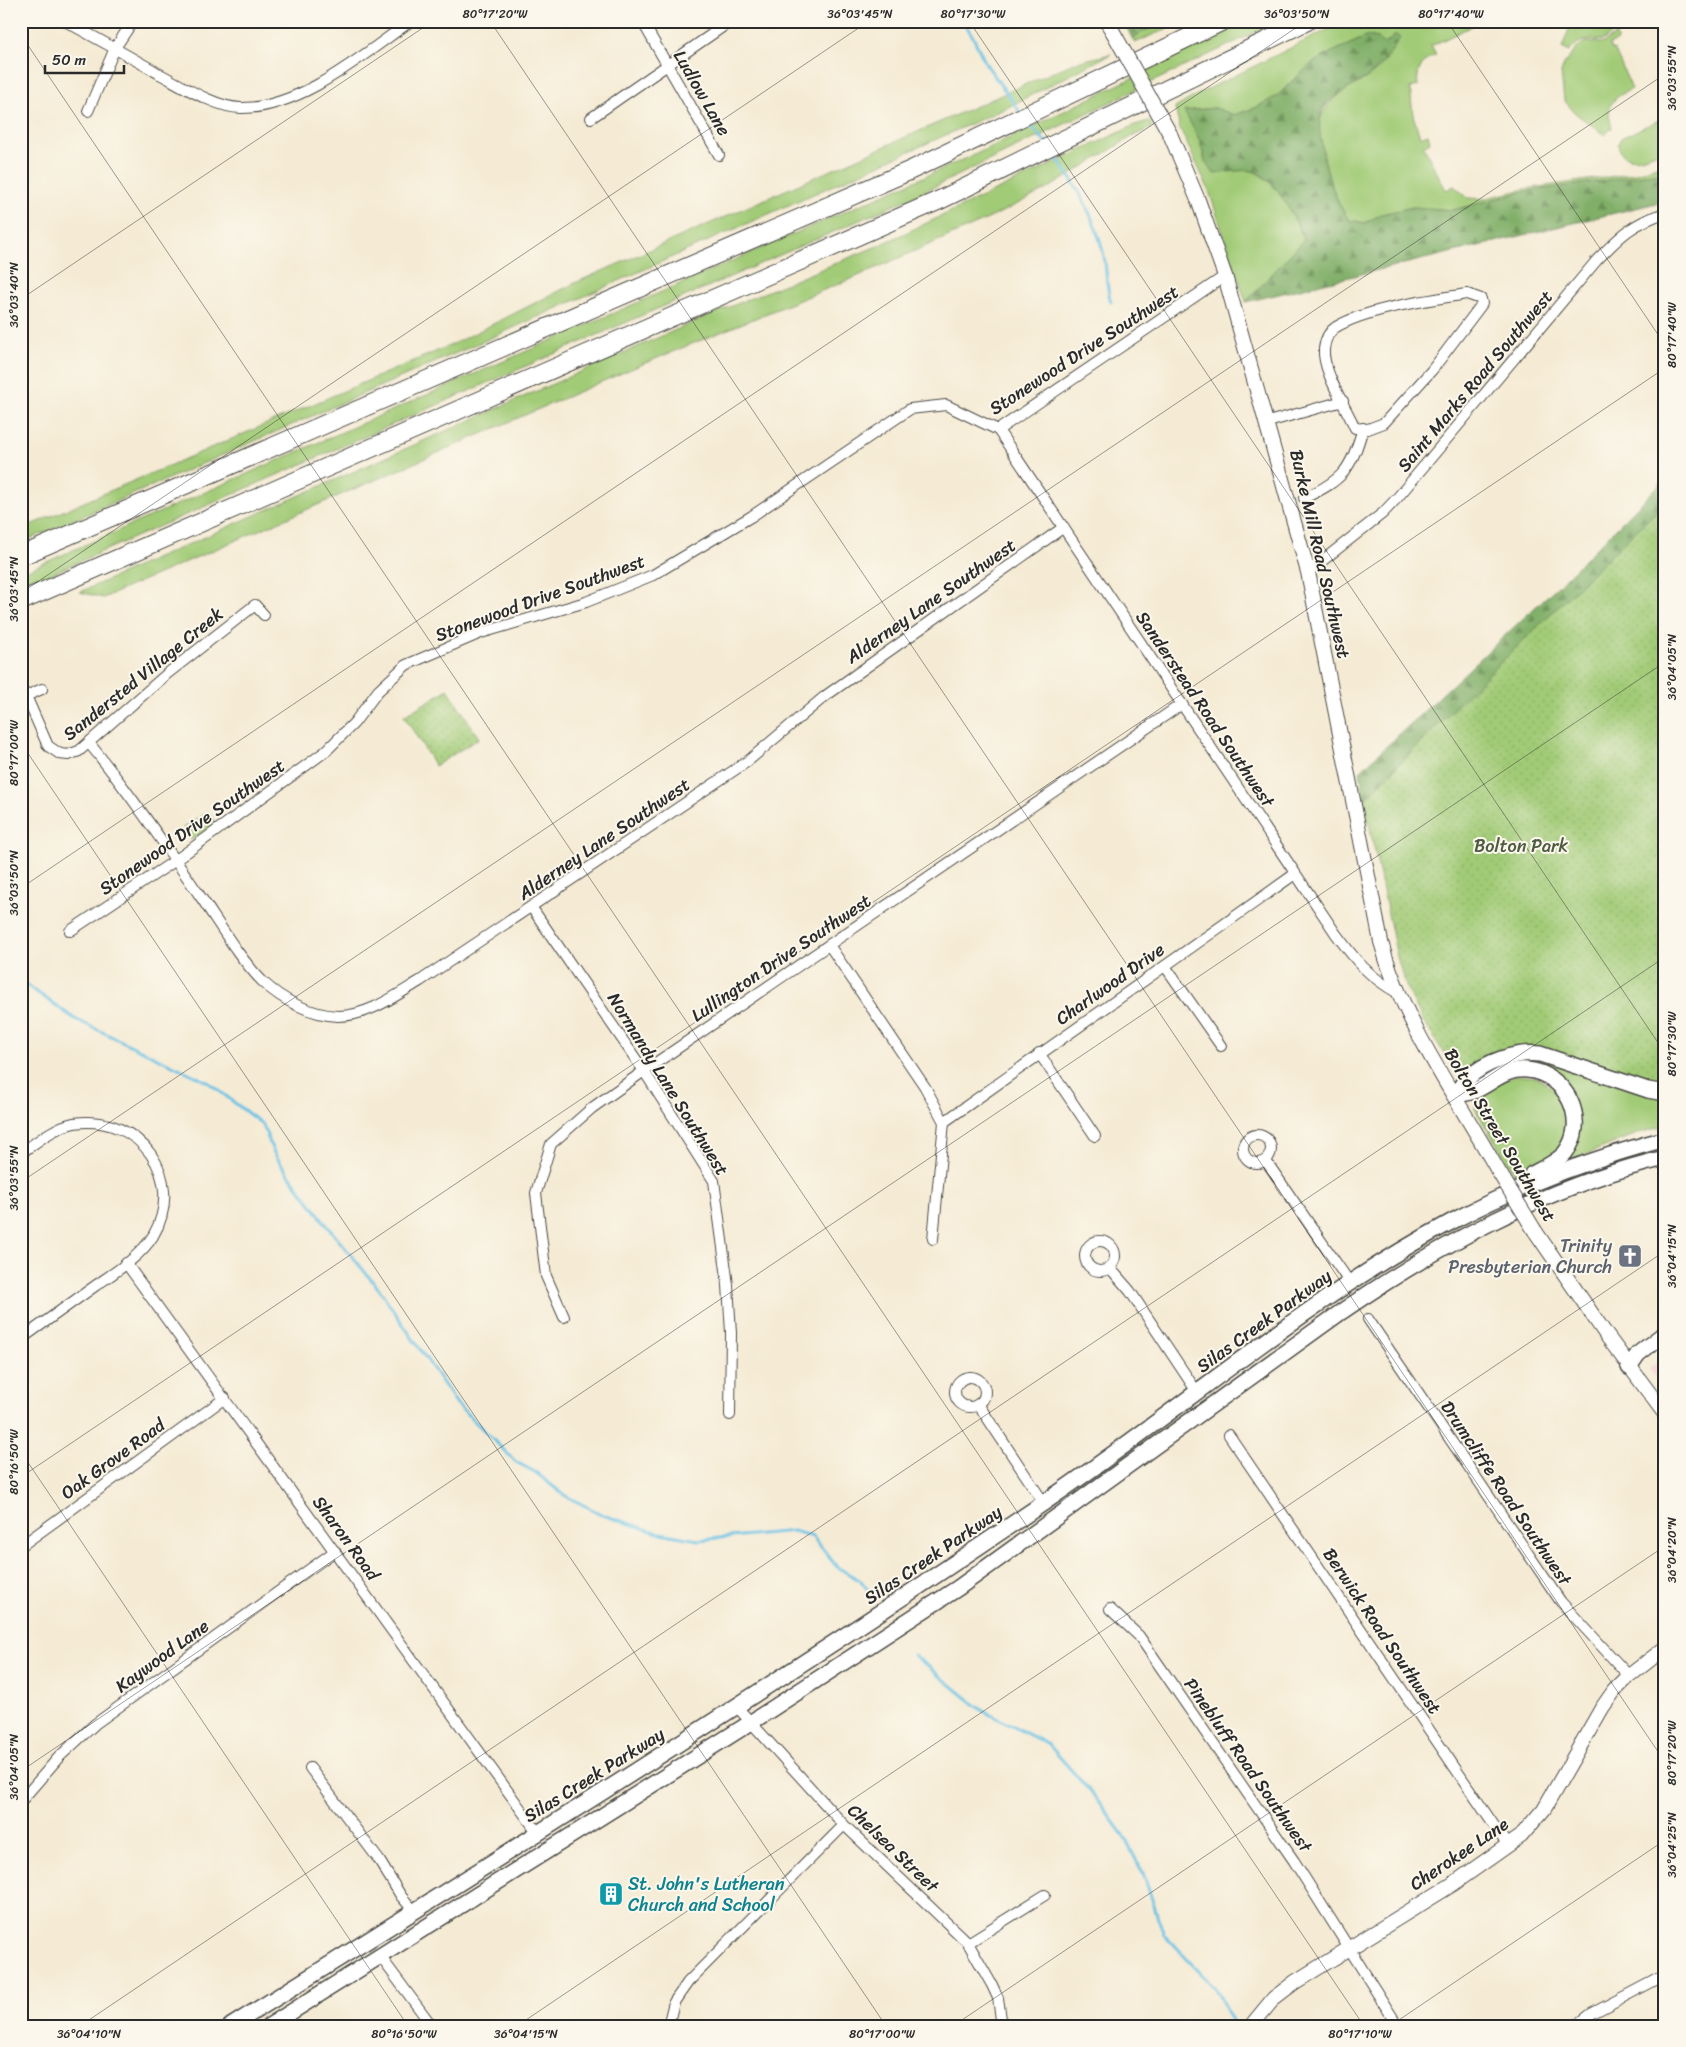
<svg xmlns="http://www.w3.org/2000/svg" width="1686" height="2047" font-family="Sriracha,sans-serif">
<defs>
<pattern id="forest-firs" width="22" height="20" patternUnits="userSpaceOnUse" patternTransform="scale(1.25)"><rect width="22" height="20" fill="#80af67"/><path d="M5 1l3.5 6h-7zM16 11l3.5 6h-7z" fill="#698f55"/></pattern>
<pattern id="park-dots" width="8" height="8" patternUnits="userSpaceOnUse" patternTransform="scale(1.25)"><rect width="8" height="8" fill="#a1cb76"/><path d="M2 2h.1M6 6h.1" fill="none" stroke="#8bae66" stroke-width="1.8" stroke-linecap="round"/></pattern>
</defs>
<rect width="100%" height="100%" fill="#fbf7ec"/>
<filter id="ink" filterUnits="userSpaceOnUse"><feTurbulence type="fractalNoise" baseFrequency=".02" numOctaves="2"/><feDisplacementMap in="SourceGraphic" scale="10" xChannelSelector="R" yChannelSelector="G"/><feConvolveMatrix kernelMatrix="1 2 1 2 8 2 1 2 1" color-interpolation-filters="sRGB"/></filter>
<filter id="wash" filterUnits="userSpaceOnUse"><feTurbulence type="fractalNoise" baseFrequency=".0096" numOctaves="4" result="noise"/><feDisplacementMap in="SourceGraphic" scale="20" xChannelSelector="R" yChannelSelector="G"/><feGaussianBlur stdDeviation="1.12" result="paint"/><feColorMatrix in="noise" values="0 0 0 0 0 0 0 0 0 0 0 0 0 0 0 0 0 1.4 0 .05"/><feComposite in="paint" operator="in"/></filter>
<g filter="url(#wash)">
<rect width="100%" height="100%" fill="#f5ebd4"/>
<path fill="#f7cfd0" d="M1665 1357V1390L1649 1369Z"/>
<g fill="#a1cb76" stroke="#667b50">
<path d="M1163 21H1183L1135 43 1132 38Z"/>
<path d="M1249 21H1279L915 196 21 587V573L976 154Z"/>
<path d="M1345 21H1482L1431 46 1436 55C1422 60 1416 71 1418 86L1410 88 1413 115 1420 137 1428 134 1430 142 1423 146 1446 190 1454 186 1468 198 1482 199 1525 189 1636 173 1665 163V173L1522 192 1453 210 1413 207 1382 214 1365 223 1349 220C1335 200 1327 174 1323 152 1322 145 1318 140 1318 133 1320 89 1364 90 1386 60 1391 54 1393 43 1396 35L1385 44 1377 38 1368 36 1330 53 1295 78 1277 96 1255 108 1234 115 1215 108 1185 111 1200 141 1205 161C1220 164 1241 165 1255 172 1279 184 1295 216 1304 241L1246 302 1208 188 1180 129 1175 108 1200 93Z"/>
<path d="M1572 21H1617L1618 29 1604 40C1588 41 1580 37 1569 52L1562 48Z"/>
<path d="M1616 34 1617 41 1609 45 1612 50 1614 49 1632 89C1612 98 1605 105 1612 128L1605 135 1575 113 1564 100 1561 73 1564 64 1580 45 1586 42 1604 43Z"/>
<path d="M1111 54 1004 109 484 341 21 543V529L449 346 575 283 1076 62Z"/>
<path d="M1665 117V150C1650 154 1623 170 1618 144L1621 138Z"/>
<path d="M1149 121 1152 128 1133 136 1047 189 990 218 858 276 638 366 103 598 80 592 705 317 880 245 1135 125Z"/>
<path d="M208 812 216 824 191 840 183 828Z"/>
<path d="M1545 1061 1665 1099V1126L1642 1132 1557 1166 1580 1126 1543 1069Z"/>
<path d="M1515 1075 1537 1077 1562 1095 1570 1124 1565 1144 1539 1167 1516 1176 1475 1109C1475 1089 1499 1083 1515 1075Z"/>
</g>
<g fill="url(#forest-firs)" stroke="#566d49">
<path d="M1123 21H1163L1132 38Z"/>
<path d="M1396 35 1400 38C1392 52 1384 63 1371 74 1359 84 1328 97 1322 111 1317 125 1321 138 1323 152 1327 175 1335 201 1349 220L1365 223 1382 214 1413 207 1453 210 1522 192 1659 173H1665V201L1246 302 1304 240C1297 222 1274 174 1252 171 1241 169 1225 173 1214 174L1205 161 1200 141 1184 111 1215 108 1234 115 1255 108 1277 96 1311 64 1330 53 1368 36 1377 38 1385 44Z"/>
<path d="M1665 479V503L1467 695 1364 800 1360 771 1559 585Z"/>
</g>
<g fill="url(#park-dots)" stroke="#667b50">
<path d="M1665 503V1085L1619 1074 1536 1048 1466 1072H1456L1424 1022 1407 989 1397 957 1364 800 1467 695Z"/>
<path d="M448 689 479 738 435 766 404 716Z"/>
</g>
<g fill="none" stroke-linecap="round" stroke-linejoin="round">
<g stroke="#67c1e5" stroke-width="3">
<path d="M963 21 972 35 986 64 1020 112"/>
<path d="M1027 121 1046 143"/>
<path d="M1052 152C1075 181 1096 219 1104 256 1107 272 1106 287 1111 302"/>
<path d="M21 981 75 1019 208 1082 263 1125 273 1151 281 1164 332 1232 379 1289 457 1404 516 1462 535 1472 564 1495 603 1515 655 1532 698 1540 794 1531 813 1537 837 1567 861 1581 870 1592"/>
<path d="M914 1655 983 1711 1049 1745 1096 1798 1123 1835 1143 1873 1164 1935 1215 1988 1235 2026"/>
</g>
</g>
</g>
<g filter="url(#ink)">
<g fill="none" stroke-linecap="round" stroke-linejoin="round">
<defs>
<g id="street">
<path d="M65 21C96 38 127 55 158 73 181 85 216 108 241 108 300 109 364 54 411 21"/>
<path d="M642 21 719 155"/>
<path d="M88 111 115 48 133 21"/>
<path d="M591 118 731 21"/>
<path d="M1467 294 1481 299 1482 304 1432 370 1384 423 1368 429 1355 428C1346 407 1322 371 1324 349 1325 340 1328 332 1336 327 1368 308 1430 300 1467 294Z"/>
<path d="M1268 422 1343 401"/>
<path d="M998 430 1336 934C1356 961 1369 977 1398 993"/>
<path d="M1304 498C1343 480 1351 470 1363 428"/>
<path d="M1308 572 1383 513 1398 497 1597 260C1620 236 1633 223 1665 213"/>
<path d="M42 689 26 696 48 746 60 754 68 755 79 751 168 673 255 605 264 615"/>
<path d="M89 743C129 792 164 844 200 896 220 925 239 958 263 982 282 1000 311 1015 338 1016 368 1016 395 996 420 981L748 761 824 697 1064 527"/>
<path d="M532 908 644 1071 714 1181 728 1285 731 1333 730 1415"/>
<path d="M70 931 176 860 326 751 354 723 378 691 406 665 481 633 586 602 653 575 752 516 910 409 946 405 998 430 1225 276"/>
<path d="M829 945 925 1087 944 1122 933 1239"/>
<path d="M1165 966 1221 1046"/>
<path d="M1039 1053 1095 1136"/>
<path d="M944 1122 1295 874"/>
<circle cx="1257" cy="1149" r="14"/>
<path d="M21 1153C37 1142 54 1127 74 1123 139 1113 187 1178 153 1236 140 1257 115 1272 95 1286 71 1303 46 1321 21 1339"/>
<path d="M1266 1161 1350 1283"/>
<circle cx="1100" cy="1256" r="15"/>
<path d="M126 1263 538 1833"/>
<path d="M1110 1268 1130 1291 1197 1392"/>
<path d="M564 1317 546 1276 536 1193 551 1144 592 1108 644 1071 1182 704"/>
<path d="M1368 1319 1561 1602 1629 1676"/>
<circle cx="970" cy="1392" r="15"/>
<path d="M978 1404 1044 1503"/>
<path d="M1229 1435 1508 1846"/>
<path d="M21 1546 225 1398"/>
<path d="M1110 1609 1139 1636 1294 1861 1398 2026"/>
<path d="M737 1707 844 1825 968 1943 992 1985 998 1998 1002 2026"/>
<path d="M310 1768 379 1860 401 1896 414 1911"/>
<path d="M21 1801 59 1757 95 1724 335 1551"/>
<path d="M968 1943 1045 1895"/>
<path d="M380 1956 432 2026"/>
<path d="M668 2026 674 2002 688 1982 844 1825"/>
<path d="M1576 2026 1591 2014 1665 1975"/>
</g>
<g id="secondary">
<path d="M1106 21 1113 32"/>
<path d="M1170 134 1198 200 1225 276 1308 572 1381 942C1403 1023 1456 1096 1497 1169"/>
<path d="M1535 1231 1607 1336 1665 1414"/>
<path d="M1251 2026 1274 1998 1295 1982 1453 1884 1521 1836 1544 1809 1602 1708 1614 1691 1629 1676 1665 1648"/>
</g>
<g id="primary">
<path d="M1456 1095C1462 1094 1469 1093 1474 1091 1493 1083 1504 1068 1527 1070 1566 1073 1590 1121 1565 1153 1556 1163 1544 1168 1532 1174"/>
<path d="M1456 1095C1459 1090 1462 1083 1467 1079 1484 1062 1516 1051 1540 1054L1648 1090 1665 1093"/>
<path d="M1629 1367 1638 1354 1665 1333"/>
<path d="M231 2026C503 1856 774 1686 1039 1506 1177 1413 1304 1301 1451 1222 1519 1185 1591 1159 1665 1139"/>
<path d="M269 2026 750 1723 958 1588 1341 1312C1440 1244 1547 1186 1665 1158"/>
</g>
<g id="highway">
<path d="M21 556 909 171 1223 21"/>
<path d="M21 601 942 199 1307 21"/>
</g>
</defs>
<use href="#street" stroke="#494844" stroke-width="12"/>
<use href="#secondary" stroke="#494844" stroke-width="16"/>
<use href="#primary" stroke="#494844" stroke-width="18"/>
<use href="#highway" stroke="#494844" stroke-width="20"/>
<use href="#street" stroke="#fff" stroke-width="10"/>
<use href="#secondary" stroke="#fff" stroke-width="14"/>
<use href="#primary" stroke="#fff" stroke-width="15"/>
<use href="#highway" stroke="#fff" stroke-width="18"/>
<defs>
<g id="secondary-bridge">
<path d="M1113 32 1170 134"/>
<path d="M1497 1169 1535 1231"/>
</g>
</defs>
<use href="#secondary-bridge" stroke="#494844" stroke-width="16" stroke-linecap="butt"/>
<use href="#secondary-bridge" stroke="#fff" stroke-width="14"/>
</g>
</g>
<path fill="none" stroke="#2b2b2b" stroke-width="1" stroke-opacity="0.45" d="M490 21 1665 1762M969 21 1665 1053M1447 21 1665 345M21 35 1364 2026M21 299 433 21M21 593 869 21M21 743 886 2026M21 888 1306 21M21 1182 1665 74M21 1452 408 2026M21 1477 1665 368M21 1771 1665 662M80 2026 1665 957M517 2026 1665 1251M953 2026 1665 1546M1390 2026 1665 1840"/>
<defs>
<symbol id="church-square" viewBox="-11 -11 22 22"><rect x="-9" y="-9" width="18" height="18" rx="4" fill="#6b7280" stroke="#fbf7ec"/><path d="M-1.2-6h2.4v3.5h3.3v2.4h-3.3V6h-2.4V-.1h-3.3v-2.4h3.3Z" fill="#fff"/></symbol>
<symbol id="building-square" viewBox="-11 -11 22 22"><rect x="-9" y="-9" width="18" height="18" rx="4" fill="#0f9aa8" stroke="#fbf7ec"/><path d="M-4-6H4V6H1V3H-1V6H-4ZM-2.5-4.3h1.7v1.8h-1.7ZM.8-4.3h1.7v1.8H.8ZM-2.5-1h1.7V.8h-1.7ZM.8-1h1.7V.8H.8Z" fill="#fff"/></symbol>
</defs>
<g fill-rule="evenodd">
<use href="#church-square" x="1616" y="1242" width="28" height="28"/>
<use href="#building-square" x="597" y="1880" width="28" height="28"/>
</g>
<g text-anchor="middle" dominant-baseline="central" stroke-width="4" stroke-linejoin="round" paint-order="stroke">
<g font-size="18" fill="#2b2b2b" stroke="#fbf7ec">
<text transform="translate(702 93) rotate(60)">Ludlow Lane</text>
<text transform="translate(1084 350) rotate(-33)">Stonewood Drive Southwest</text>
<text transform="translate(1475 381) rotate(-50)">Saint Marks Road Southwest</text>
<text transform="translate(1320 554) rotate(77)">Burke Mill Road Southwest</text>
<text transform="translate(540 598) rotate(-20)">Stonewood Drive Southwest</text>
<text transform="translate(931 601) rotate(-35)">Alderney Lane Southwest</text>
<text transform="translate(143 674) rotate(-39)">Sandersted Village Creek</text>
<text transform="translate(1205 709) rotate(56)">Sanderstead Road Southwest</text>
<text transform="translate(192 827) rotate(-35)">Stonewood Drive Southwest</text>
<text transform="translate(604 839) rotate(-34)">Alderney Lane Southwest</text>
<text transform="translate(781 958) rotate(-34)">Lullington Drive Southwest</text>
<text transform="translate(1110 984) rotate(-35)">Charlwood Drive</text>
<text transform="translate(668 1084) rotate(58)">Normandy Lane Southwest</text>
<text transform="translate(1500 1135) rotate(59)">Bolton Street Southwest</text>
<text transform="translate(1264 1321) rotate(-36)">Silas Creek Parkway</text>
<text transform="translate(113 1459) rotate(-36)">Oak Grove Road</text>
<text transform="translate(1506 1493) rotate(56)">Drumcliffe Road Southwest</text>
<text transform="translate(346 1538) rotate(54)">Sharon Road</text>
<text transform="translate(933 1555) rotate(-34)">Silas Creek Parkway</text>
<text transform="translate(1382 1631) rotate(56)">Berwick Road Southwest</text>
<text transform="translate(162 1656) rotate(-36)">Kaywood Lane</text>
<text transform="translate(1248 1765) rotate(55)">Pinebluff Road Southwest</text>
<text transform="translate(594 1775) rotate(-32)">Silas Creek Parkway</text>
<text transform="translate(893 1848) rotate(44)">Chelsea Street</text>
<text transform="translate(1459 1854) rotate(-34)">Cherokee Lane</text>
</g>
<g font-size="18" fill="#4e5b42" stroke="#fbf7ec">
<text x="1521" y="846">Bolton Park</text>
</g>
<g font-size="18" fill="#5b616d" stroke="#fbf7ec" text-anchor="end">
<text x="1612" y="1246">Trinity<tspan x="1612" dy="21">Presbyterian Church</tspan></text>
</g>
<g font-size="18" fill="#0d838f" stroke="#fbf7ec" text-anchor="start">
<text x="628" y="1884">St. John's Lutheran<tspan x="628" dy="21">Church and School</tspan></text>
</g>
</g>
<rect width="1686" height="2047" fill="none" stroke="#fbf7ec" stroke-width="55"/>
<path d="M45 65v8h79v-8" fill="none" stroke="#2b2b2b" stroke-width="2.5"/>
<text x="52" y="65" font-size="15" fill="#2b2b2b" stroke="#fbf7ec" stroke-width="4" paint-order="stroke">50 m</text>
<rect x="28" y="28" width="1630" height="1992" fill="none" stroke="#2b2b2b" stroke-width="2"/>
<g font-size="12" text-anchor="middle" fill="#2b2b2b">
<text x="495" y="18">80°17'20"W</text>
<text x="860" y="18">36°03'45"N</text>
<text x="973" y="18">80°17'30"W</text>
<text x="1297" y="18">36°03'50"N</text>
<text x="1451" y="18">80°17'40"W</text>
<text transform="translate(1672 78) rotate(-90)" y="4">36°03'55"N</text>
<text transform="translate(14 295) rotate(-90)" y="4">36°03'40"N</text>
<text transform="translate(1672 335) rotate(-90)" y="4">80°17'40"W</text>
<text transform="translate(14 589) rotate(-90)" y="4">36°03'45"N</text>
<text transform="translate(1672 667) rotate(-90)" y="4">36°04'05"N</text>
<text transform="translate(14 753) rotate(-90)" y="4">80°17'00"W</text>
<text transform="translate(14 883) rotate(-90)" y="4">36°03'50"N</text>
<text transform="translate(1672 1044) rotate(-90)" y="4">80°17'30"W</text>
<text transform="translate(14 1178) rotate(-90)" y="4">36°03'55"N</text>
<text transform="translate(1672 1256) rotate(-90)" y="4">36°04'15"N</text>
<text transform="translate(14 1462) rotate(-90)" y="4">80°16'50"W</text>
<text transform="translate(1672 1550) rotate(-90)" y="4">36°04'20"N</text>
<text transform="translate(1672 1753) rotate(-90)" y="4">80°17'20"W</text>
<text transform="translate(14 1767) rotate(-90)" y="4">36°04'05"N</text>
<text transform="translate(1672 1845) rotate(-90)" y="4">36°04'25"N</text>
<text x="89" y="2038">36°04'10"N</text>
<text x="404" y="2038">80°16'50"W</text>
<text x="526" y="2038">36°04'15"N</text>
<text x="882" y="2038">80°17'00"W</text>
<text x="1360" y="2038">80°17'10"W</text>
</g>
</svg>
